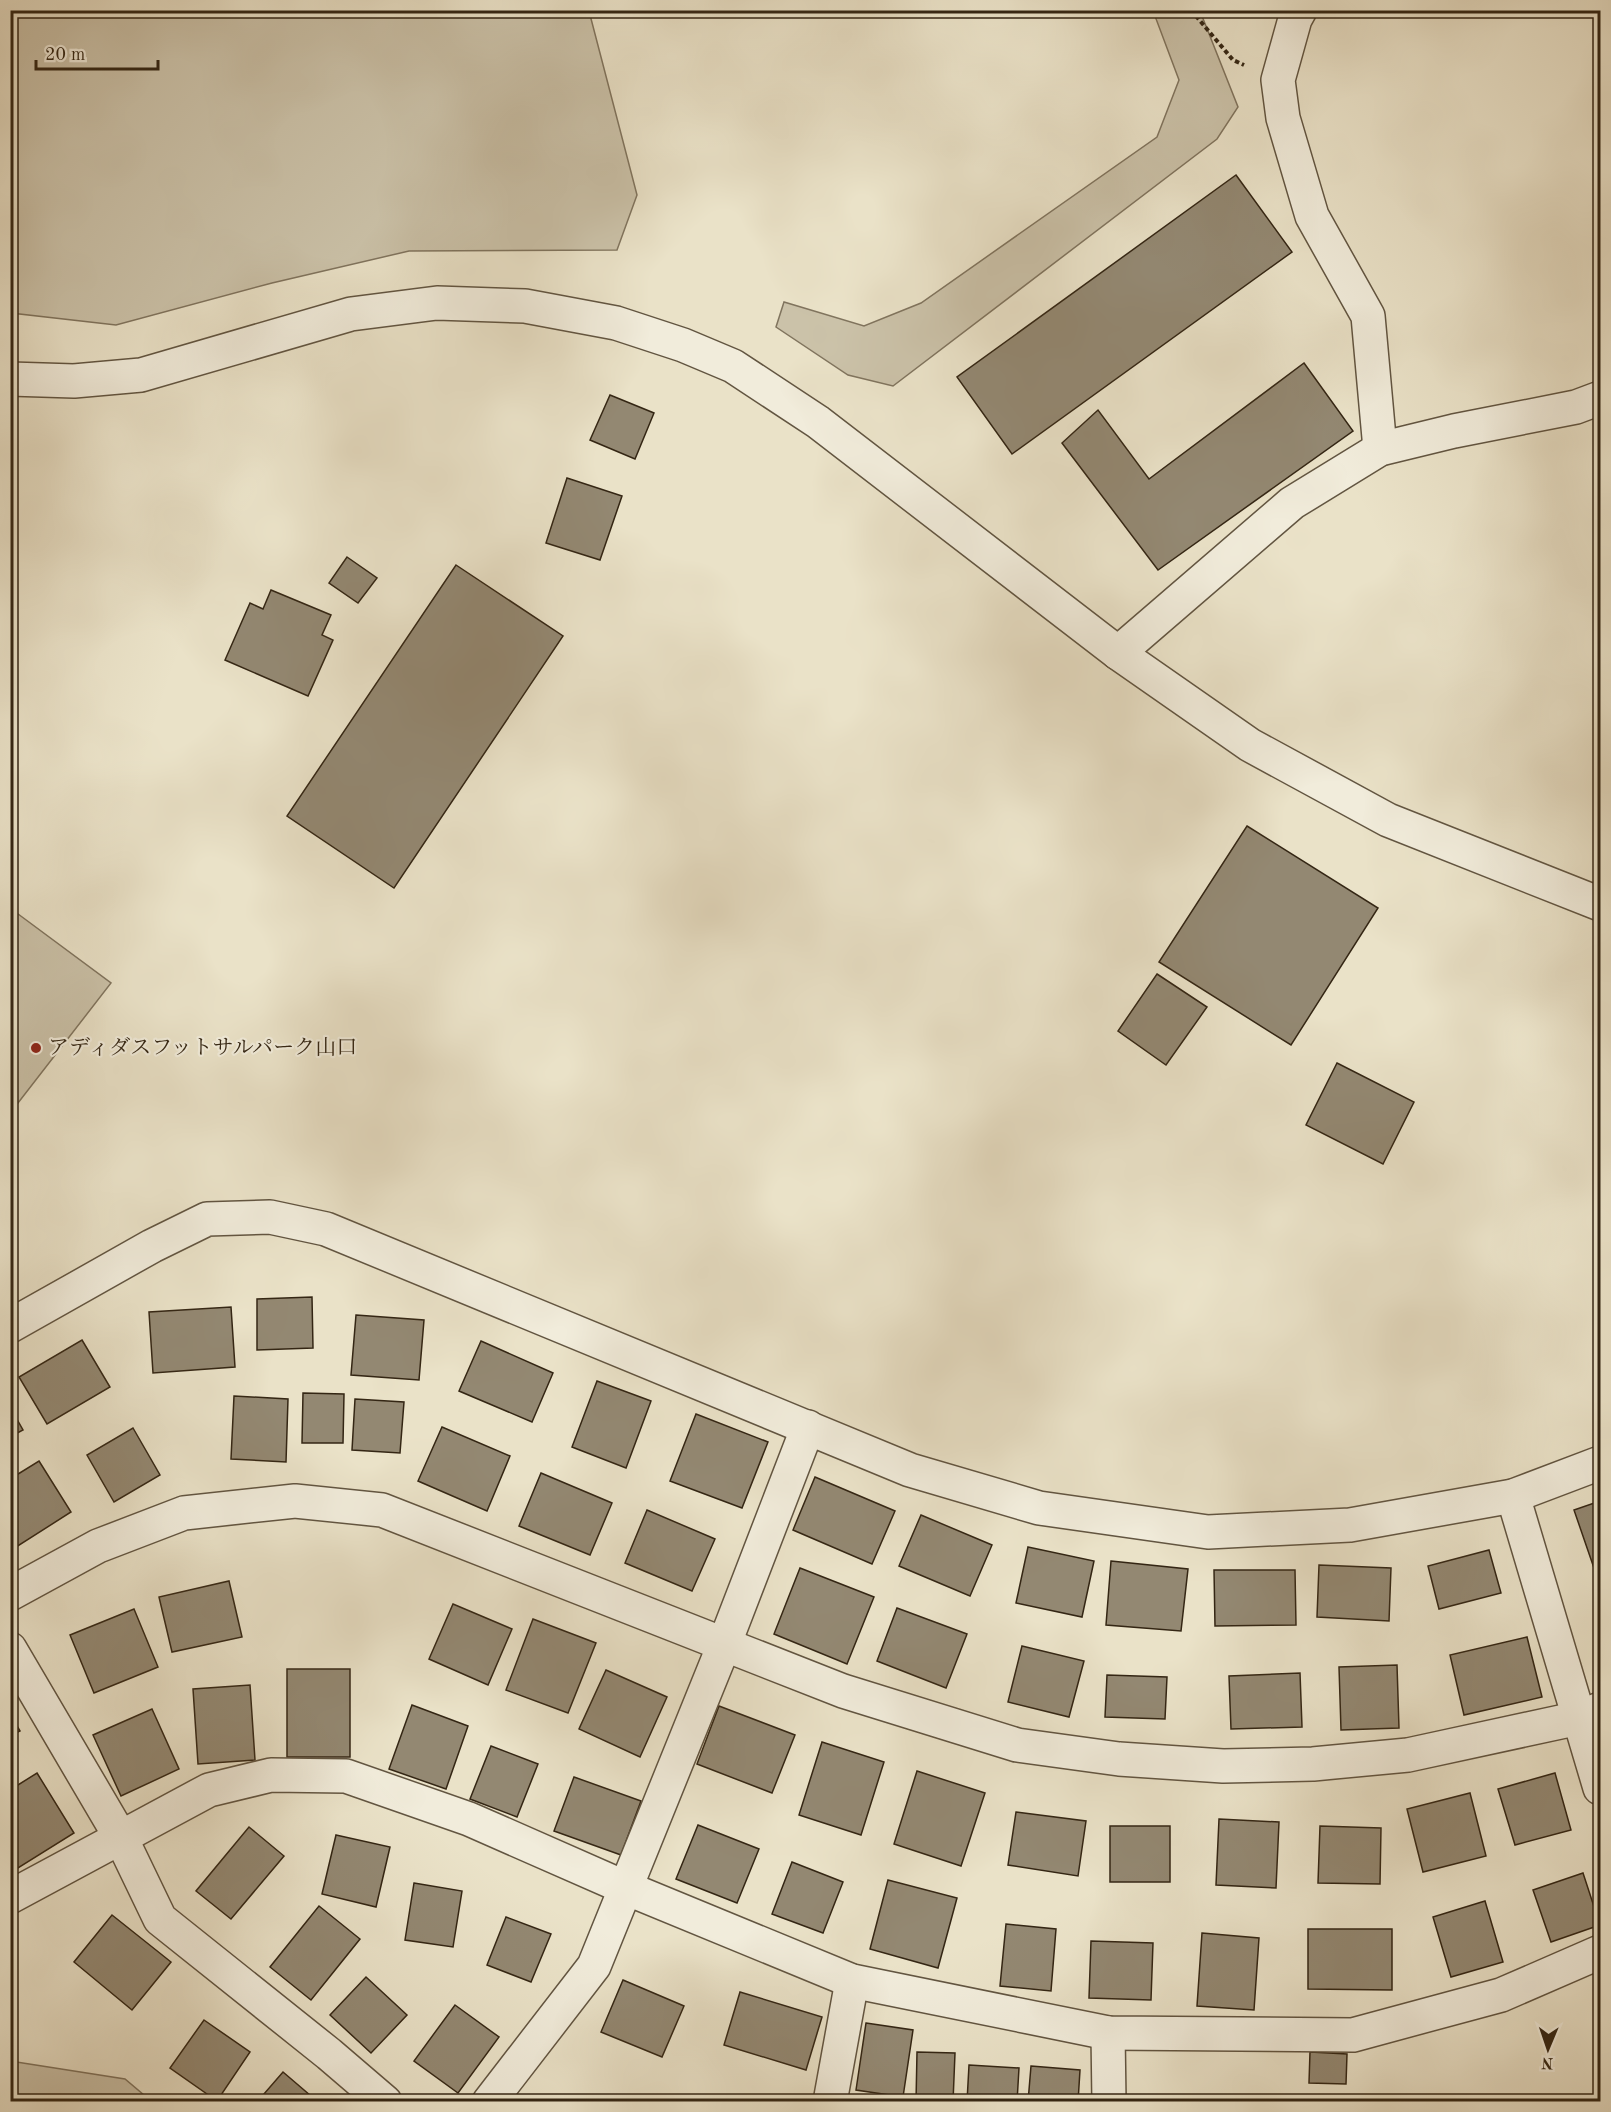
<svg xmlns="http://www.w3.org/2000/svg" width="1611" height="2112" font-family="'Old Standard TT','Noto Serif JP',serif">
<rect width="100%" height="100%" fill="#eae2c8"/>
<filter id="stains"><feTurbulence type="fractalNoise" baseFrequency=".00333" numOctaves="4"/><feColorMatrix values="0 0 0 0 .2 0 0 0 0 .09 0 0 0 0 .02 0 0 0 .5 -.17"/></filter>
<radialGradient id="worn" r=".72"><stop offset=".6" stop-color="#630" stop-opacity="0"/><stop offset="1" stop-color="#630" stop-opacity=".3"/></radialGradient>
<g fill="#cbc2a9" stroke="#80745e" stroke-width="1.5">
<path d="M11 10 589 11 637 195 617 250 409 251 272 283 116 325 11 313Z"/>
<path d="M1137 11H1200L1238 107 1217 139 893 386 848 375 776 327 784 302 864 326 921 303 1157 137 1179 80 1155 16Z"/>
<path d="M10 908 111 983 11 1112H10Z"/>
<path d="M10 2061 125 2079 151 2101H11Z"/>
</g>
<g fill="#938872" stroke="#342614" stroke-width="1.5">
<path d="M1236 175 1292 252 1012 454 957 377Z"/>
<path d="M1304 363 1353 431 1158 570 1062 443 1098 410 1149 479Z"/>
<path d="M610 395 654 413 635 459 590 440Z"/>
<path d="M567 478 622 496 600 560 546 543Z"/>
<path d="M347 557 377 578 358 603 329 583Z"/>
<path d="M456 565 563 636 394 888 287 816Z"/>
<path d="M271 590 331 615 322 635 333 640 308 696 225 660 250 603 263 609Z"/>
<path d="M1247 826 1378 908 1291 1045 1159 962Z"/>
<path d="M1157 974 1207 1007 1166 1065 1118 1031Z"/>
<path d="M1337 1063 1414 1102 1383 1164 1306 1125Z"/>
<path d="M312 1297 313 1348 257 1350V1299Z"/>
<path d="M231 1307 235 1367 153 1373 149 1312Z"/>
<path d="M356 1315 424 1320 419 1380 351 1375Z"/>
<path d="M82 1340 110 1387 47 1424 19 1377Z"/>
<path d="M481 1341 553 1373 532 1422 459 1391Z"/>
<path d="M597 1381 651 1401 626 1468 572 1447Z"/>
<path d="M303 1393 344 1394 343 1443H302Z"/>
<path d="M234 1396 288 1399 286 1462 231 1459Z"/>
<path d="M355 1399 404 1402 400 1453 352 1450Z"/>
<path d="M10 1407 23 1430 10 1437Z"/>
<path d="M696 1414 768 1442 742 1508 670 1481Z"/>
<path d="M442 1427 510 1456 487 1511 418 1481Z"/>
<path d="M133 1428 160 1475 114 1502 87 1455Z"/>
<path d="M39 1461 71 1512 13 1549 10 1545V1479Z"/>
<path d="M541 1473 612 1503 590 1555 519 1526Z"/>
<path d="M815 1477 895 1511 872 1564 793 1530Z"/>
<path d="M1600 1501V1569L1595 1571 1574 1510Z"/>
<path d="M647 1510 715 1539 692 1591 625 1563Z"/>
<path d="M921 1515 992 1545 970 1596 899 1566Z"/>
<path d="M1028 1547 1094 1561 1082 1617 1016 1603Z"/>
<path d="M1489 1550 1501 1593 1439 1609 1428 1566Z"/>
<path d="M1111 1561 1188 1569 1181 1631 1106 1625Z"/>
<path d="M1319 1565 1391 1568 1389 1621 1317 1617Z"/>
<path d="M800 1568 874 1597 847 1664 774 1634Z"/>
<path d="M1214 1570H1295L1296 1625 1215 1626Z"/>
<path d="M229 1581 242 1637 172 1652 159 1597Z"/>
<path d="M453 1604 512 1629 488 1685 429 1659Z"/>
<path d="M897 1608 967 1634 946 1688 877 1661Z"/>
<path d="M134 1609 158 1667 94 1693 70 1635Z"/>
<path d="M533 1619 596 1643 568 1713 506 1690Z"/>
<path d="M1527 1637 1542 1697 1464 1715 1450 1655Z"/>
<path d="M1022 1646 1084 1661 1069 1717 1008 1702Z"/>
<path d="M1397 1665 1399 1728 1341 1730 1339 1667Z"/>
<rect x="287" y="1669" width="63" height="88"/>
<path d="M606 1670 667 1697 640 1757 579 1729Z"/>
<path d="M1300 1673 1302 1727 1231 1729 1229 1676Z"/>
<path d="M1107 1675 1167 1677 1165 1719 1105 1717Z"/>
<path d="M250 1685 255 1760 198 1764 193 1689Z"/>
<path d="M412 1705 468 1726 446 1789 389 1769Z"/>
<path d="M719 1706 795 1735 772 1793 697 1764Z"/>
<path d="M152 1709 179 1769 121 1796 93 1735Z"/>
<path d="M10 1714 20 1731 10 1736Z"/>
<path d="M822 1742 884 1762 861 1835 799 1815Z"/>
<path d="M491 1746 538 1764 517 1817 470 1799Z"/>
<path d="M917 1771 985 1793 961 1866 894 1844Z"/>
<path d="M37 1773 74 1833 10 1873V1790Z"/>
<path d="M1555 1773 1571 1830 1515 1845 1498 1789Z"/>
<path d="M574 1777 641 1801 621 1855 554 1831Z"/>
<path d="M1470 1793 1486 1856 1423 1872 1407 1809Z"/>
<path d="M1016 1812 1086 1821 1078 1876 1008 1865Z"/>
<path d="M1219 1819 1279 1822 1276 1888 1216 1885Z"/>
<path d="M698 1825 759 1849 737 1903 676 1879Z"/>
<rect x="1110" y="1826" width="60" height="56"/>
<path d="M1320 1826 1381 1828 1380 1884 1318 1883Z"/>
<path d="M249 1827 284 1856 231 1919 196 1891Z"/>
<path d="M336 1835 390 1847 376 1907 322 1894Z"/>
<path d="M792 1862 843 1882 823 1933 772 1914Z"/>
<path d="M1583 1873 1600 1925 1551 1942 1533 1890Z"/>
<path d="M888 1880 957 1898 938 1968 870 1949Z"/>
<path d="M414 1883 462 1891 453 1947 405 1940Z"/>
<path d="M1485 1901 1503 1962 1451 1977 1433 1917Z"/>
<path d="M319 1906 360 1939 311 2000 270 1967Z"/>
<path d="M112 1915 171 1962 132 2010 74 1962Z"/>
<path d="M506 1917 551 1934 531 1982 487 1965Z"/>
<path d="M1006 1924 1056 1929 1051 1991 1000 1986Z"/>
<path d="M1308 1929H1392V1990L1308 1989Z"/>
<path d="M1202 1933 1259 1938 1254 2010 1197 2006Z"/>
<path d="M1091 1941 1153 1943 1151 2000 1089 1998Z"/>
<path d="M366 1977 407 2015 371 2053 330 2015Z"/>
<path d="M623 1980 684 2006 662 2057 601 2032Z"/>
<path d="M740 1992 822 2017 806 2070 724 2045Z"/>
<path d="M455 2005 499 2037 458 2093 414 2061Z"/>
<path d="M204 2020 250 2052 217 2101 170 2068Z"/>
<path d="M866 2023 913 2030 903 2097 856 2090Z"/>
<path d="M917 2052 955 2053 953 2102H916Z"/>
<path d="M1310 2052 1347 2054 1346 2084 1309 2083Z"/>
<path d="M969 2065 1019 2068 1017 2102H967Z"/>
<path d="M1031 2066 1080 2070 1078 2102H1028Z"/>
<path d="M283 2072 318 2102H257Z"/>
</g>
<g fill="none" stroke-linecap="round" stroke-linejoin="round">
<defs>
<g id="minor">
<path d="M1300 10 1295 19 1278 80 1283 118 1312 216 1368 316 1380 449"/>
<path d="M1118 653 1292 503 1380 449 1454 431 1576 407 1600 398"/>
<path d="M10 1326 152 1246 207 1219 270 1217 326 1229 910 1470 1039 1508 1208 1532 1350 1525 1513 1496 1600 1463"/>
<path d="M1513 1496 1600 1788"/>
<path d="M10 1649 121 1838 160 1919 329 2054 385 2102"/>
<path d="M10 1897 209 1790 271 1775 346 1776 469 1819 626 1888 852 1981 1108 2033 1353 2035 1501 1995 1600 1952"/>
<path d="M1108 2033 1109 2102"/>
<path d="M489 2102 594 1966 724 1645 808 1427"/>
<path d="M830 2102 852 1981"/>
</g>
<g id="tertiary">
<path d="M10 379 74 381 141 375 351 314 437 303 525 306 616 323 683 345 733 366 818 422 1118 653 1250 745 1388 820 1600 904"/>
<path d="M10 1594 98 1546 184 1513 295 1501 382 1510 843 1691 1017 1745 1119 1759 1223 1766 1313 1764 1408 1755 1579 1718 1600 1709"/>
</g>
</defs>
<use href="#minor" stroke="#625541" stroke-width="36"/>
<use href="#tertiary" stroke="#625541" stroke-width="36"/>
<path stroke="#342614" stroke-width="4" stroke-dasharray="4.5 3" stroke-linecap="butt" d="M1191 10 1233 60 1244 65"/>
<use href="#minor" stroke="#f1ecdb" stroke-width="33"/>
<use href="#tertiary" stroke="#f1ecdb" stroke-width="33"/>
</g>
<circle fill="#8f2418" stroke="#f1ecdb" stroke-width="2" cx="36" cy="1048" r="6"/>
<g text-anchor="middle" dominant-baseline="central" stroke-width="4.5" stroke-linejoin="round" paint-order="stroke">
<g font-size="21" fill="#342614" stroke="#f1ecdb" text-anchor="start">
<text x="48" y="1048">アディダスフットサルパーク山口</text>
</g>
</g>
<rect width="1611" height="2112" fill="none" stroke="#eae2c8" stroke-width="36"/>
<rect x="12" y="12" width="1587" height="2088" fill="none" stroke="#342614" stroke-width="3"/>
<rect x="18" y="18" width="1575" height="2076" fill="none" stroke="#342614" stroke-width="1.5"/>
<g transform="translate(1548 2049) rotate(182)" stroke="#f1ecdb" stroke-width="4.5" paint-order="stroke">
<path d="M0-4.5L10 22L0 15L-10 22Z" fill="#342614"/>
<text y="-9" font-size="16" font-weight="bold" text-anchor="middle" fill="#342614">N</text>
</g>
<path d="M36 60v9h122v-9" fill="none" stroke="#342614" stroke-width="3"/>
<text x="45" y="60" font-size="18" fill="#342614" stroke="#f1ecdb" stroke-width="4.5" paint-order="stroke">20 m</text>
<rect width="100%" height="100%" filter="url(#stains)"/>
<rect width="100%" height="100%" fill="url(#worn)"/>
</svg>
